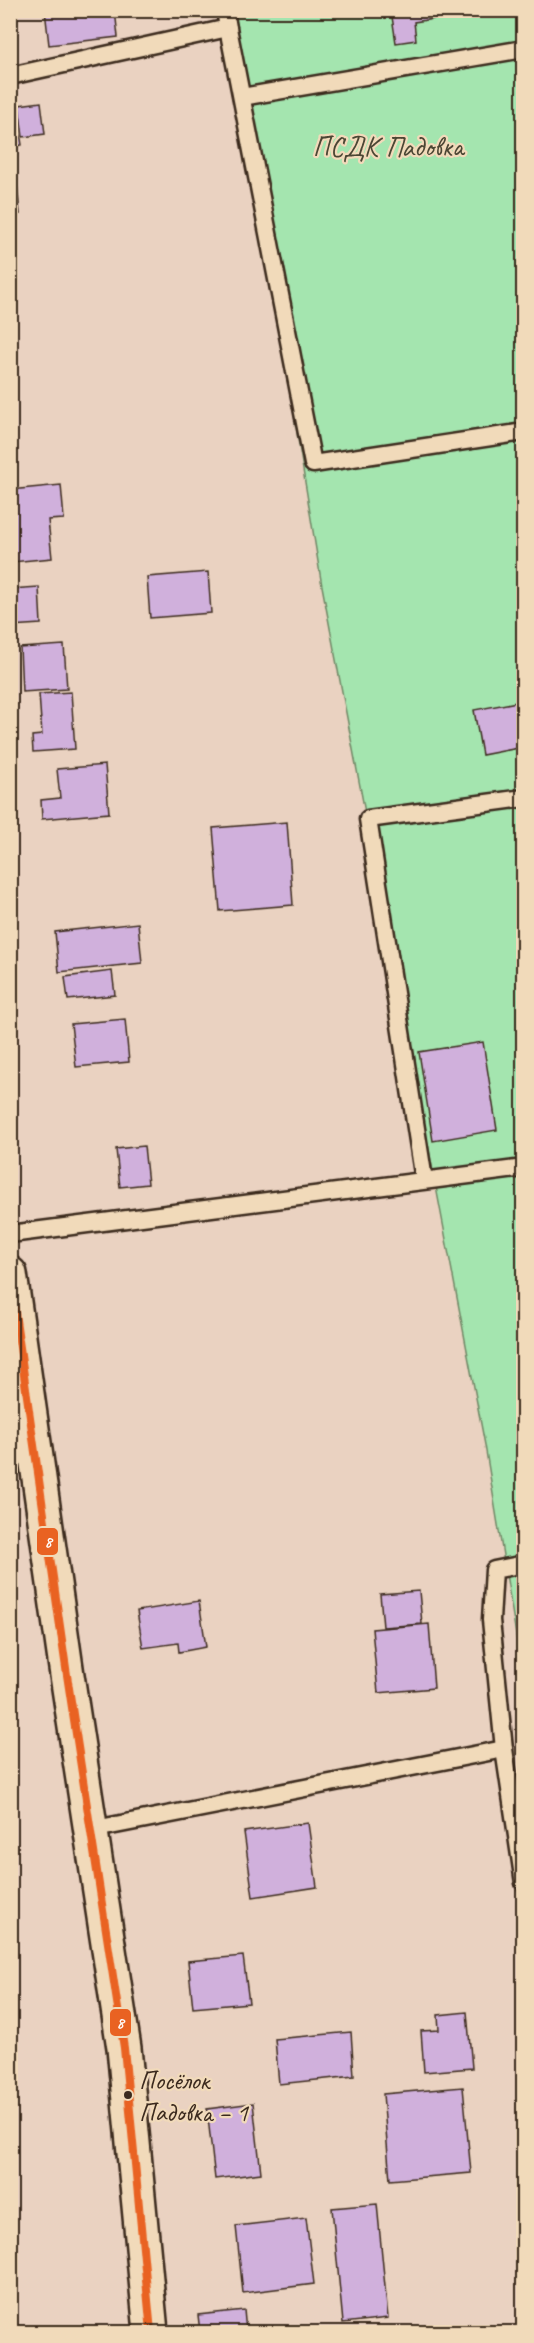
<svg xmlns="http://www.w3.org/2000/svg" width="534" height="2343" font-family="Caveat,sans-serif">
<rect width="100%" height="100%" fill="#ead2c1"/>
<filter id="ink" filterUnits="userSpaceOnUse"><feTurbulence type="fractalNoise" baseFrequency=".0167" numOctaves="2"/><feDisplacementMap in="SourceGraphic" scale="12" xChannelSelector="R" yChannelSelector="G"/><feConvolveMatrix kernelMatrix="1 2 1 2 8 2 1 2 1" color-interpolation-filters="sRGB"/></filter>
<g filter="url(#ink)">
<path fill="#a4e5af" stroke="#708866" stroke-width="1.5" d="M228 11H523V1678L485 1445 322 586Z"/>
<g fill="#d0b0dc" stroke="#3b2a1e" stroke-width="1.5">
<path d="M45 10H115L118 37 49 45Z"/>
<path d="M391 10H432L433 19 414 22 416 40 396 43Z"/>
<path d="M41 102 45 134 23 137 19 105Z"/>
<path d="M19 126 22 145 10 147V127Z"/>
<path d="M15 164 20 214 10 215V165Z"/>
<path d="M61 485 64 519 48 520 52 558 12 562 10 490Z"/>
<path d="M208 572 211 613 150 618 147 577Z"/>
<path d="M39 587 41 624 10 626V589Z"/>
<path d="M64 645 67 689 22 692 20 648Z"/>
<path d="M71 692 75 749 33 752 32 736 42 735 39 694Z"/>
<path d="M517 702 524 747 482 755 474 710Z"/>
<path d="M105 765 109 813 42 819 41 800 60 798 57 769Z"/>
<path d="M287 822 293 905 220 911 213 828Z"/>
<path d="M138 923 142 963 59 972 55 932Z"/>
<path d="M112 971 115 995 68 1000 65 977Z"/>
<path d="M125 1019 129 1062 76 1067 71 1024Z"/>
<path d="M483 1042 497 1130 433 1141 419 1052Z"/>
<path d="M144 1146 148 1184 120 1187 116 1149Z"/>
<path d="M419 1591 422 1624 383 1627 380 1594Z"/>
<path d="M199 1601 206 1647 179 1652 178 1643 143 1648 137 1611Z"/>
<path d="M429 1624 434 1688 378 1693 372 1629Z"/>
<path d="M308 1823 317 1887 253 1897 244 1832Z"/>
<path d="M243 1956 249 2003 193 2008 188 1961Z"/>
<path d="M467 2012 472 2068 424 2072 421 2031 439 2030 438 2015Z"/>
<path d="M351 2032 354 2076 279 2084 275 2039Z"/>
<path d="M463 2087 471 2173 390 2180 383 2094Z"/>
<path d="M253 2103 261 2173 215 2179 207 2109Z"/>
<path d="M377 2204 388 2318 343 2323 332 2208Z"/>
<path d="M306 2218 314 2284 243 2293 236 2226Z"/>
<path d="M244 2310 246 2332H200L198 2315Z"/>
</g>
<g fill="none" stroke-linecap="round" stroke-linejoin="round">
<defs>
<g id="service">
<path d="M228 28 313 464 524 432"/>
<path d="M10 76 228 28 225 10"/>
<path d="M242 97 524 49"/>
<path d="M424 1180 368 819 524 798"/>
<path d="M10 1234 524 1168"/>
<path d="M504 1749 491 1620 494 1570 524 1564"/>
<path d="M90 1830 504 1749 524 1883"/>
</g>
<path id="minor" d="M10 1274 67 1675 124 2048 151 2332"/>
</defs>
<use href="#service" stroke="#3b2a1e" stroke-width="21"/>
<use href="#minor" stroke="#3b2a1e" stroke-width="38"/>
<use href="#service" stroke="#f1daba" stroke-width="16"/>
<use href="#minor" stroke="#f1daba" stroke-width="33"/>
<defs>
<path id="bus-1" d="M10 1278 67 1675 124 2048 151 2332"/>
</defs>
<use href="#bus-1" stroke="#f1daba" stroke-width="12"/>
<use href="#bus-1" stroke="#e96222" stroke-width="8"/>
</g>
</g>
<circle fill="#3b2a1e" stroke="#f1daba" stroke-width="2" cx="128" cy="2095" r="5"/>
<g text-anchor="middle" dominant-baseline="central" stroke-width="4.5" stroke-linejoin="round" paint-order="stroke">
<g font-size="26" fill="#3b2a1e" stroke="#f1daba" text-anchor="start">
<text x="139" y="2080">Посёлок<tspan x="139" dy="32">Падовка – 1</tspan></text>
</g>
<g font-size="28" fill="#4b4634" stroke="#f1daba">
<text x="388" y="146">ПСДК Падовка</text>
</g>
</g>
<g stroke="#f1daba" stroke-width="2">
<rect x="36" y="1527" width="23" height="29" rx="6" fill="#e96222"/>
<rect x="109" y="2008" width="23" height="29" rx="6" fill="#e96222"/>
</g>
<g font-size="16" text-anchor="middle" font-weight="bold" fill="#fff">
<text x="48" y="1547">8</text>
<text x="120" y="2028">8</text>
</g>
<rect width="534" height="2343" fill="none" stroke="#f1daba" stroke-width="36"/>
<rect x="18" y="18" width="498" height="2307" fill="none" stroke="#3b2a1e" stroke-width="2" filter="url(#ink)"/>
</svg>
